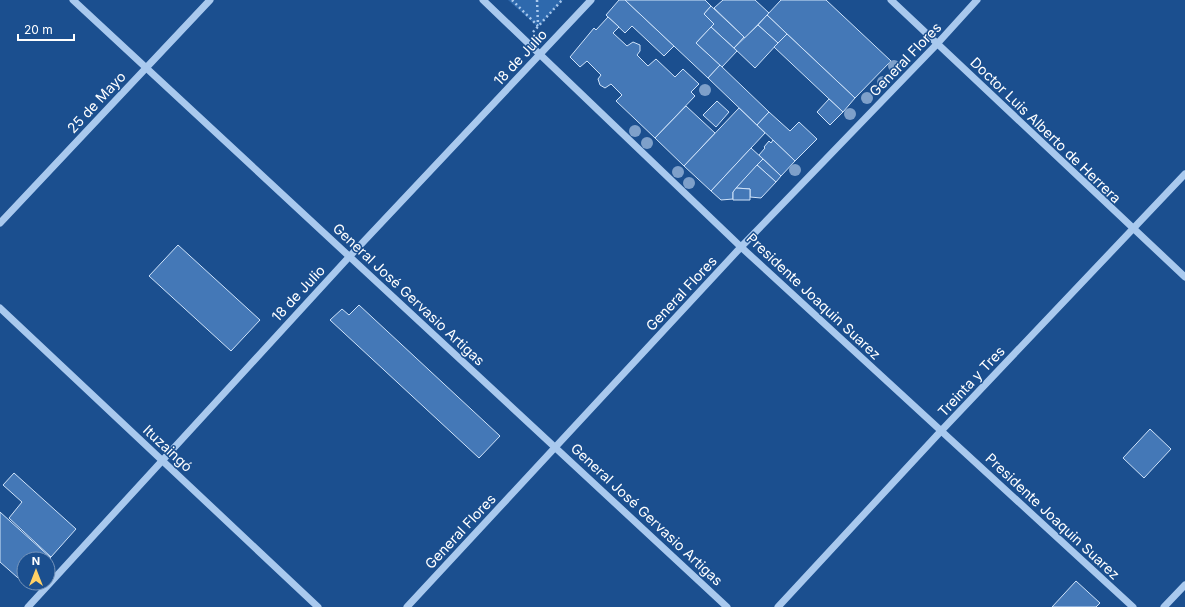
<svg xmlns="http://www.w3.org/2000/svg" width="1185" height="607" font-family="Inter,sans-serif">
<rect width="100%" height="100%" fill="#1b4f8f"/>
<path fill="#2e69ad" d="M508 0H563L538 27Z"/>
<g fill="#4478b7" stroke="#cfe3fa">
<path d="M619 0H625L674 46 664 56 632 26 625 33 606 15Z"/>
<path d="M625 0H705L711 6 704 14 714 24 696 43 720 65 708 78Z"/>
<path d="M723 0H755L769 13 745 38 714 8Z"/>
<path d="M781 0H826L891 61 855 98 767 15Z"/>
<path d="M711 6 744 37 734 48 711 27 714 24 704 14Z"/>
<path d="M767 15 787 34 778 43 758 25Z"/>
<path d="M608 17 619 27 613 33 627 46 633 42 640 45V51L637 55 648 66 656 59 675 77 683 69 699 84 691 92 695 96 655 138 616 101 622 95 611 84 605 88 600 85 598 79 601 75 587 61 580 67 570 57 594 28 596 30Z"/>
<path d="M758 25 778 43 755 68 734 48Z"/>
<path d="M711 27 737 51 722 67 696 43Z"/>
<path d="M787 34 855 98 843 112 774 47Z"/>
<path d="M720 65 769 112 757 125 708 78Z"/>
<path d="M829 99 843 112 830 125 817 112Z"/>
<path d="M717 101 729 112 716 127 703 115Z"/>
<path d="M686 106 715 133 684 166 655 138Z"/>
<path d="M739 108 765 133 711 191 684 166Z"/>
<path d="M769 112 790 131 799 122 817 139 795 161 757 125Z"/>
<path d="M773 140 795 161 781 176 759 155 765 148 764 147 769 141 771 143Z"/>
<path d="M751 148 763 159 733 192V199L721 200 711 191Z"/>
<path d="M763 159 781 176 776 182 757 165Z"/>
<path d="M757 165 776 182 761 198 750 197V189L736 188Z"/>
<path d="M736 188 750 189V200H733V192Z"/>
<path d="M178 245 260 320 231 351 149 276Z"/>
<path d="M359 305 500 436 479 458 330 320 342 309 349 315Z"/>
<path d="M1150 429 1171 449 1144 478 1123 458Z"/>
<path d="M14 473 76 529 51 557 9 518 22 502 3 485Z"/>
<path d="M0 512 51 558 48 561V559H24V583H28L26 585 0 562Z"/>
<path d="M1076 581 1100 603 1096 607H1052Z"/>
</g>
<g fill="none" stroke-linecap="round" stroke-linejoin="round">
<g stroke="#a9c9ee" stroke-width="2.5" stroke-dasharray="2 3" stroke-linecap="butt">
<path d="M512 0 538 26"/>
<path d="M537 0 538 25"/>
<path d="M533 32 562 0"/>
</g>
<g stroke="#a9c9ee" stroke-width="7">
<path d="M73 0 727 607"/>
<path d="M483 0 741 247 1133 607"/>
<path d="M891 0 1185 277"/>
<path d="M0 223 210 0"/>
<path d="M0 308 318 607"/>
<path d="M28 607 349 257 591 0"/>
<path d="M407 607 741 247 937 44 977 0"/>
<path d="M778 607 941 431 1185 174"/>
<path d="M1164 607 1185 585"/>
</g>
</g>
<g fill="#7ea0ca">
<circle cx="894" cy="66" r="6"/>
<circle cx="883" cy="82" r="6"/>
<circle cx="705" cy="90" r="6"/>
<circle cx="867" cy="98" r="6"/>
<circle cx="850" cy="114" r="6"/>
<circle cx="635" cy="131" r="6"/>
<circle cx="647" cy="143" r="6"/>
<circle cx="795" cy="170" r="6"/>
<circle cx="678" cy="172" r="6"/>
<circle cx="689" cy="183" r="6"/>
</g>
<g text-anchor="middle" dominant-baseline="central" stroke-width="3" stroke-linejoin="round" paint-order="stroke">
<g font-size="14" fill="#fff" stroke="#1b4f8f">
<text transform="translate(520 57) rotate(-47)">18 de Julio</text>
<text transform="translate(905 59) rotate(-46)">General Flores</text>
<text transform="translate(96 102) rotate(-47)">25 de Mayo</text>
<text transform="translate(1046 130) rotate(44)">Doctor Luis Alberto de Herrera</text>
<text transform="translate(298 293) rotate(-47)">18 de Julio</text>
<text transform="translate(681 293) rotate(-47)">General Flores</text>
<text transform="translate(409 294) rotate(43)">General José Gervasio Artigas</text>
<text transform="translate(814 296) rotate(43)">Presidente Joaquin Suarez</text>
<text transform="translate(971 381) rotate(-47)">Treinta y Tres</text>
<text transform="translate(168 448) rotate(43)">Ituzaingó</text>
<text transform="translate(647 514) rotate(43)">General José Gervasio Artigas</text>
<text transform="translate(1053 516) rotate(43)">Presidente Joaquin Suarez</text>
<text transform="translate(460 531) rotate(-47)">General Flores</text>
</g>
</g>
<g transform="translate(36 571)"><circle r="19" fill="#1b4f8f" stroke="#7695bc"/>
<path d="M0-3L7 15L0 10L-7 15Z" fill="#ffd166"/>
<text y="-6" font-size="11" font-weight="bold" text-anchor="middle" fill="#ffffff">N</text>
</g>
<path d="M18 34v6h56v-6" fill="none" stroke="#ffffff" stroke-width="2"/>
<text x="24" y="34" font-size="12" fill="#ffffff" stroke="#1b4f8f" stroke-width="3" paint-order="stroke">20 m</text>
</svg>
